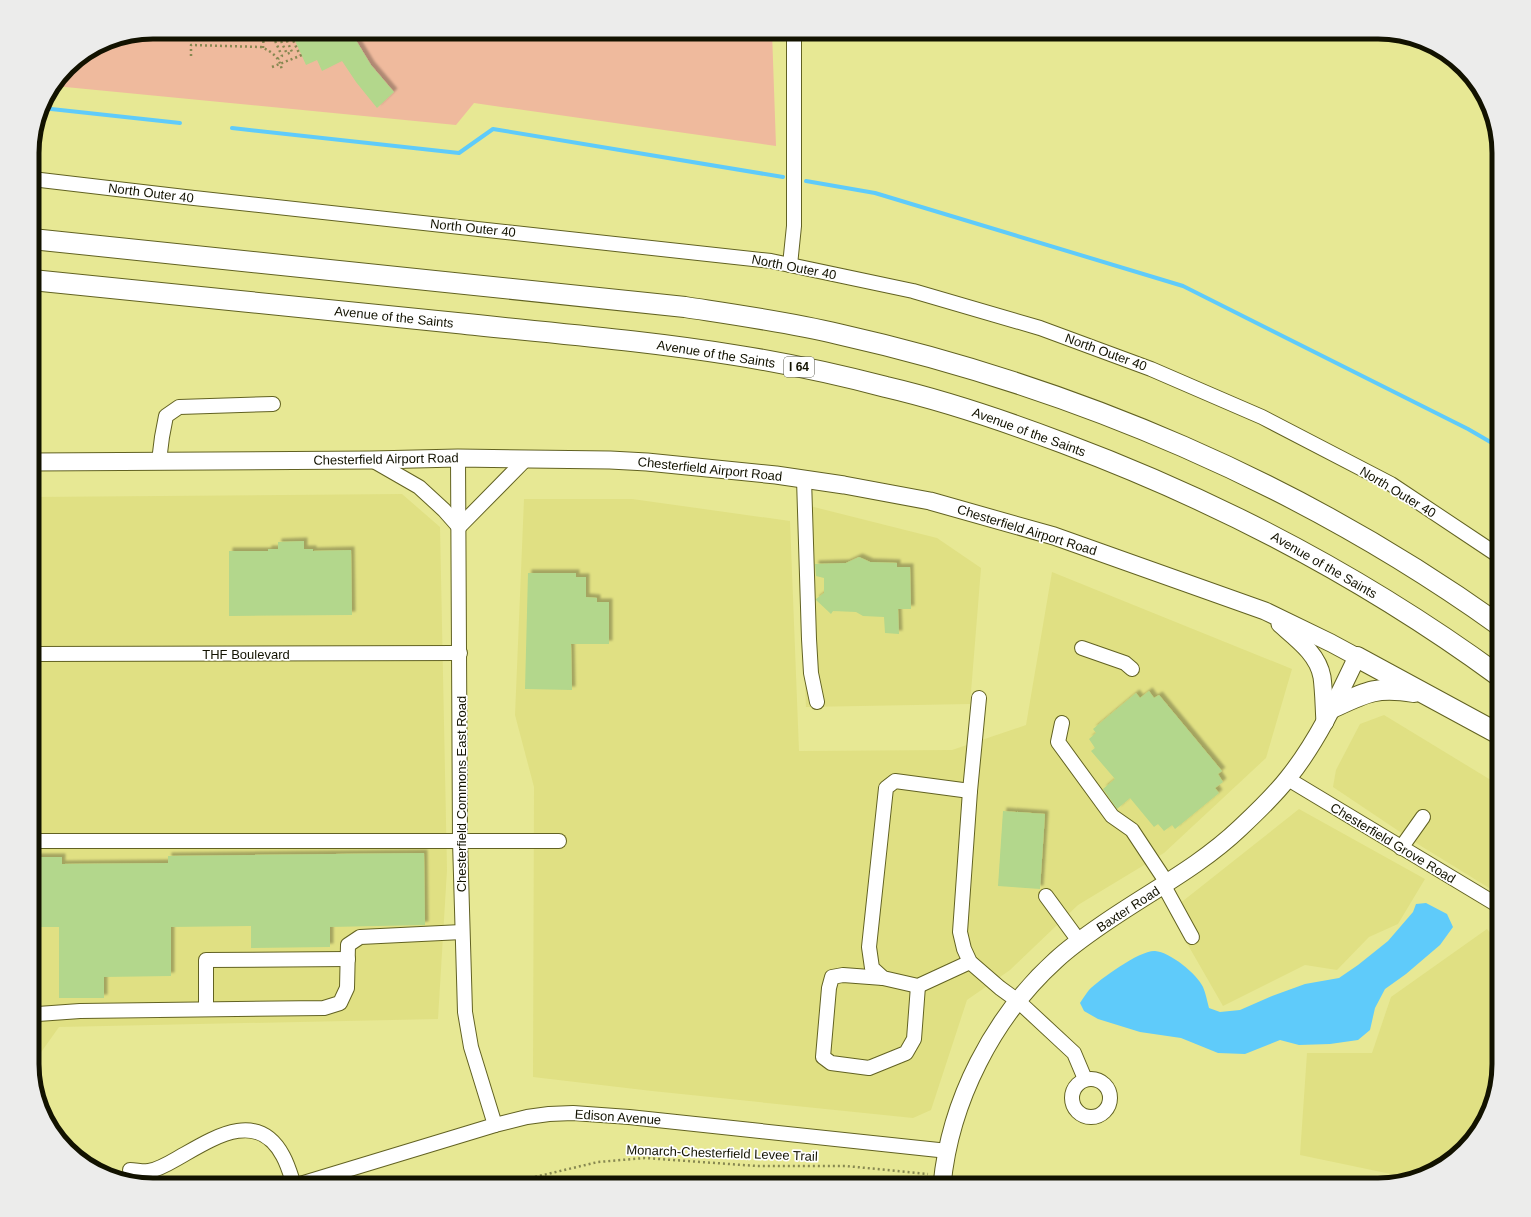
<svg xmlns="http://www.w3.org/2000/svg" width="1531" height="1217" font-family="Arial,sans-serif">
<defs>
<filter id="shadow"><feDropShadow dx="3.5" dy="-3.5" stdDeviation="1" flood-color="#0004"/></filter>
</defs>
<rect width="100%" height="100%" fill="#e7e894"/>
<g fill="#e0e083">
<path d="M402 494 440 527 447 870 438 1019 59 1027 32 1065V497Z"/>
<path d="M524 499H632L790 521 799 751 952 750 1026 725 1052 572 1292 669 1266 758 1164 853 1078 905 1010 970 967 1000 931 1110 913 1118 652 1091 533 1077 534 787 515 715Z"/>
<path d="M798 503 937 538 981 568 970 704 806 707Z"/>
<path d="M1384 715 1499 785V894L1421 846 1333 787 1336 770 1360 724Z"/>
<path d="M1299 809 1425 879 1398 924 1369 937 1337 970 1305 965 1223 1006 1169 912Z"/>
<path d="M1487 929 1499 943V1064L1490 1110 1469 1144 1431 1173 1410 1178 1300 1155 1307 1053H1372L1391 997Z"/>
</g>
<path fill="#efba9d" d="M153 32H772L776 146 474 103 456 125 55 86 73 62 107 41Z"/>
<path fill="#5fcbfa" d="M1426 903 1447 914 1453 927 1440 945 1406 974 1385 989 1375 1008 1370 1030 1358 1040 1330 1044 1299 1045 1280 1040 1245 1054 1218 1053 1181 1038 1140 1032 1098 1019 1084 1011 1080 1003C1083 998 1086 994 1089 990 1100 979 1140 950 1155 951 1170 952 1197 974 1203 987 1206 994 1207 1001 1209 1008L1220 1012 1240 1010 1272 996 1305 984 1339 978 1358 965 1388 941 1413 912 1416 904Z"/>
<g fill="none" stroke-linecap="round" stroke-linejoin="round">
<g stroke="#5fcbfa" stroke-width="4">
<path d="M42 108 180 123"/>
<path d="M232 128 459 153 493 129 783 177"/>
<path d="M806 181 875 193 1183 286 1468 429 1499 447"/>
</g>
</g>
<g fill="#b3d78c" filter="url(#shadow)">
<path d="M291 32H351L371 65 394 92 377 108 356 82 342 61 322 71 317 60 306 65Z"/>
<path d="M304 541V549H313V551L351 550 352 615 229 616V551H268V549H278V542Z"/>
<path d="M859 557 870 562 897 563V567H910L911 609H898L899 634 885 633 884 617 863 616 856 612 833 611 831 614 816 600V599L824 593V578L816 576 815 564 846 563Z"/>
<path d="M528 573H576V577H586V597L597 598V602H609V644H571L572 690 525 689Z"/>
<path d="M1149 691 1154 698 1159 695 1222 771 1218 774 1223 782 1215 788 1219 793 1175 829 1172 825 1164 831 1158 824 1154 827 1130 798 1117 809 1103 789 1115 779 1091 751 1095 748 1089 739 1096 733 1093 729 1136 693 1140 698Z"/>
<path d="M1003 811 1045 814 1040 889 998 886Z"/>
<path d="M424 853 425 925 330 927V947L251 948V926L171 927V976L104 977V998H59V927H32V857H62V864L168 863V856Z"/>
</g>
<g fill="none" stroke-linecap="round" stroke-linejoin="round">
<defs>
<g id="minor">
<path d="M32 179 185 197 771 261 913 291 1040 328 1151 369 1262 417 1391 484 1499 556"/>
<path d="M790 265 794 226V32"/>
<path d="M458 458 460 841 465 1012 471 1047 495 1125"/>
<path d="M372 460 419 487 444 510 459 527"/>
<path d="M159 461 162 437 166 416 179 407 273 404"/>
<path d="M804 479 809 639 811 673 817 702"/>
<path d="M459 527 526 459"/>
<path d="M1082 648 1125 663 1132 669"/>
<path d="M32 654 460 653"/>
<path d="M979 698 970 791 960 932 964 949 970 962 1000 988 1018 1001 1074 1053 1085 1079"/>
<path d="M1062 723 1058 742 1112 816 1132 830 1167 883"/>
<path d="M1288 779 1499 906"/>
<path d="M32 841H559"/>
<path d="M1401 848 1423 817"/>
<path d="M1164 886 1192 937"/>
<path d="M1046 896 1079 941"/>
<path d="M970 962 918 986 883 978 872 968 869 947 886 788 895 781 970 791"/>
<path d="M883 978 843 975 832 977 829 988 823 1057 831 1063 869 1068 906 1053 914 1039 918 986"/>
<path d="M206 1009V960L348 959"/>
<path d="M32 1020 38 1014 80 1011 324 1008 340 1003 347 988 348 945 360 937 462 932"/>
<circle cx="1091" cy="1098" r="19"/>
<path d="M130 1170C136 1170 143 1172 149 1171 161 1169 174 1160 185 1154 218 1135 259 1111 283 1156 288 1165 291 1176 294 1185"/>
<path d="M297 1185 495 1125 527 1117 549 1114 573 1113 629 1117 948 1151"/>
</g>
<g id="major">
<path d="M32 462 372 460 458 458 610 460 647 462 776 475 844 485 930 501 1054 536 1265 611 1331 643 1357 657C1337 699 1317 742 1288 778 1274 796 1256 813 1240 828 1199 867 1149 892 1103 924 1087 935 1070 947 1056 960 993 1017 950 1101 942 1185"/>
<path d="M1280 624C1297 639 1318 654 1322 677 1324 692 1324 707 1325 722"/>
</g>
<g id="highway">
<path d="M32 239 685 307C737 315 788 322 838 334 1074 387 1302 484 1499 625"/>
<path d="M32 280C174 294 315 309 457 323 549 333 642 340 734 355 785 363 836 374 886 387 946 401 1005 421 1063 443 1218 501 1365 578 1499 676"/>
<path d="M1357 657 1499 734"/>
<path d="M1332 708C1366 692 1376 686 1414 692"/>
</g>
</defs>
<use href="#minor" stroke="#626222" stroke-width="16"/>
<use href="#major" stroke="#626222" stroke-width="19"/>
<use href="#highway" stroke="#626222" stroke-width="22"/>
<g stroke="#878851" stroke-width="2.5" stroke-dasharray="2 3" stroke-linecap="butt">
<path d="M271 32 282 56 278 59"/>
<path d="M277 32 287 54 292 52 283 32"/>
<path d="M289 32 300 55"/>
<path d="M263 48 264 32"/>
<path d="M191 56V45L261 47C273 52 280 58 282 71"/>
<path d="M272 67 302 55"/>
<path d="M957 1178 992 1185"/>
<path d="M501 1185 598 1162 645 1158 757 1166H846L928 1174"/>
</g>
<use href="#minor" stroke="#fff" stroke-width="14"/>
<use href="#major" stroke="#fff" stroke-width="17"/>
<use href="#highway" stroke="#fff" stroke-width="20"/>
</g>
<g text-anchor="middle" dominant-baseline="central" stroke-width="3.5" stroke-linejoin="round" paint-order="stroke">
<rect fill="#fff" stroke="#59594c" stroke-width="1" x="784" y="357" width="30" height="20" rx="3"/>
<g font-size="12" font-weight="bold" fill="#121200">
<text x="799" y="367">I 64</text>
</g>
<g font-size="13" fill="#121200" stroke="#fff">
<text transform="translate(151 193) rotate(7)">North Outer 40</text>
<text transform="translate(473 228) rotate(6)">North Outer 40</text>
<text transform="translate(794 267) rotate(11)">North Outer 40</text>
<text transform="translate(394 317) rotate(6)">Avenue of the Saints</text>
<text transform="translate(1106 352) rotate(20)">North Outer 40</text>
<text transform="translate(716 354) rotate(9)">Avenue of the Saints</text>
<text transform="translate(1029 432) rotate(20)">Avenue of the Saints</text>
<text transform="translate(386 459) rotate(-1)">Chesterfield Airport Road</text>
<text transform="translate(710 469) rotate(6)">Chesterfield Airport Road</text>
<text transform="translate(1398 492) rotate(31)">North Outer 40</text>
<text transform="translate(1027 530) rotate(17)">Chesterfield Airport Road</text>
<text transform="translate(1324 565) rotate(30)">Avenue of the Saints</text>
<text x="246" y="654">THF Boulevard</text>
<text transform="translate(461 794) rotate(-90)">Chesterfield Commons East Road</text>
<text transform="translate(1393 843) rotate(31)">Chesterfield Grove Road</text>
<text transform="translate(1128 909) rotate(-33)">Baxter Road</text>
<text transform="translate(618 1117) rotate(4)">Edison Avenue</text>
<text transform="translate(722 1153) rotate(2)">Monarch-Chesterfield Levee Trail</text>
</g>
</g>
<path d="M0 0H1531V1217H0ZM153 39H1378A114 114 0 0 1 1492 153V1064A114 114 0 0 1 1378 1178H153A114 114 0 0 1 39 1064V153A114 114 0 0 1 153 39Z" fill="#ececeb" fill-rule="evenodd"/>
<path fill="none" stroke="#121200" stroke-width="5" d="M153 39H1378A114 114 0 0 1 1492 153V1064A114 114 0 0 1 1378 1178H153A114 114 0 0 1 39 1064V153A114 114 0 0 1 153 39Z"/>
</svg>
